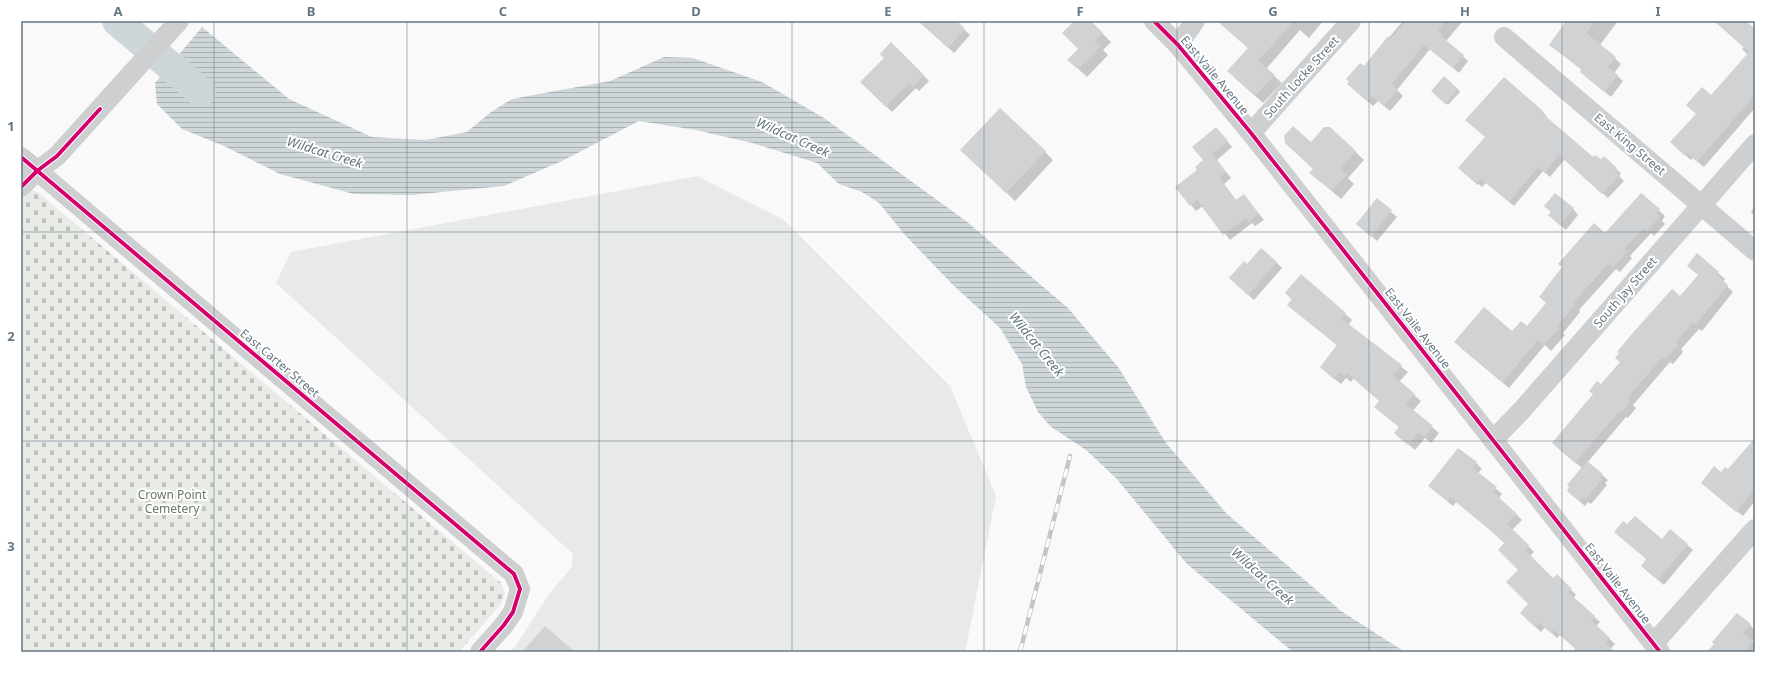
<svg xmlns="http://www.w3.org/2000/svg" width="1776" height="673" font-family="'Noto Sans',sans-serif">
<defs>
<pattern id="cemetery-stones" width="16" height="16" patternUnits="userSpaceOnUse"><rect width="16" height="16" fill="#e8ebe6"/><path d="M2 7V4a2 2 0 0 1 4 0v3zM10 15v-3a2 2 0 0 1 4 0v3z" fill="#c0c3c0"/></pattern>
<pattern id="water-rules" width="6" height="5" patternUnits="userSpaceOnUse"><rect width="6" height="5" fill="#ced6d9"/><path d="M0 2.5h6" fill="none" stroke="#abb2b5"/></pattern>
</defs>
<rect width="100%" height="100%" fill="#f9f9f9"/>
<path fill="#e8e9e9" d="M697 176 784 220 950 386 996 496 965 652H507L515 647 549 594 572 567 573 554 276 283 291 252Z"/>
<path fill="url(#cemetery-stones)" d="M21 185 39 193 501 583 505 593 501 604 459 652H21Z"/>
<path fill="url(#water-rules)" d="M202 27 289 99 372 137 425 140 467 132 491 112 512 99 610 81 664 57 693 58 762 82 824 118 966 221 1068 308 1118 367 1166 443 1227 514 1341 611 1405 652H1293L1187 564 1116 478 1086 450 1050 426 1038 412 1026 387 1022 364 1000 328 952 284 905 235 879 203 862 192 839 184 817 163 752 143 696 130 639 121 562 161 504 186 411 195 354 194 280 174 224 146 182 129 157 104 155 83Z"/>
<g fill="#0003">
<path d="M919 21H955L970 35 954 53Z"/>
<path d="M1084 21H1090L1111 42 1103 50 1108 55 1087 77 1069 60 1079 49Z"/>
<path d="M1218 21H1323L1309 38 1300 30 1266 69 1282 83 1263 103 1235 78 1249 49Z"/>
<path d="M1403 21H1463L1446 41 1468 61 1459 73 1430 49 1397 90 1403 96 1390 111 1378 101 1373 106 1354 89 1364 67Z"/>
<path d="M1567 21H1618L1600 45 1621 64 1614 73 1623 81 1611 97 1586 77 1582 70 1550 45Z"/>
<path d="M1720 21H1745L1755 30V108L1704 167 1693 158 1691 160 1678 149 1711 97 1748 55 1742 49 1744 47Z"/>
<path d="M891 44 929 81 919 91 916 88 892 112 862 82 885 58Z"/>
<path d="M1504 78 1543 112 1547 117 1546 118 1594 158 1616 169 1621 173 1619 176 1624 181 1608 198 1565 159 1550 177 1543 171 1514 206 1486 183 1482 187 1479 184 1478 185 1464 173 1486 137Z"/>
<path d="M1458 89 1460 92 1448 105 1435 94Z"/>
<path d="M1330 128 1364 160 1348 178 1354 184 1341 199 1311 173 1314 169 1311 143Z"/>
<path d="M1221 134 1232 147 1217 160 1231 178 1224 184 1236 200 1244 195 1264 220 1255 226 1252 223 1230 240 1203 206 1196 211 1177 187 1199 170Z"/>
<path d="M1045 152 1053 160 1015 201 970 158Z"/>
<path d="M1641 194 1665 216 1662 221 1665 224 1654 236 1651 233 1630 256 1632 258 1620 272 1616 269 1579 310 1580 312 1563 333 1565 335 1551 351 1545 345 1509 388 1461 348 1527 327Z"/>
<path d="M1377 200 1397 217 1377 241 1357 224Z"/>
<path d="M1755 206V216L1751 212Z"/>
<path d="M1573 209 1578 215 1566 230 1555 221 1552 212Z"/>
<path d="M1697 255 1725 279 1723 282 1733 292 1702 331 1699 329 1681 349 1683 352 1673 364 1670 362 1633 405 1636 408 1628 418 1626 417 1587 463 1608 480 1605 483 1607 485 1591 504 1588 502 1585 506 1573 496 1582 468 1559 449 1601 385 1699 276Z"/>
<path d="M1276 262 1282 268 1254 300 1236 284 1248 266Z"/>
<path d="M1301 275 1352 320 1348 325 1408 372 1399 382 1421 401 1413 411 1439 433 1431 443 1425 438 1415 450 1395 433 1399 427 1382 413 1380 401 1354 378 1351 382 1346 378 1341 384 1327 373 1338 346 1295 311 1292 300 1286 293Z"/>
<path d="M1755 439V501L1743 516 1708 488 1721 473 1728 470Z"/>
<path d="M1476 463 1482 469 1478 473 1502 494 1499 498 1522 520 1512 530 1534 552 1530 556 1553 579 1557 576 1576 595 1573 598 1600 622 1596 626 1615 644 1610 649 1614 652H1573L1576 648 1560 635 1557 638 1545 627 1541 632 1521 613 1530 604 1520 570 1506 543 1456 502 1453 506 1429 486Z"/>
<path d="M1628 526 1662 540 1687 545 1693 550 1664 585 1647 571V559Z"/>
<path d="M1750 625 1755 630V637L1752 641 1755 644V652H1709Z"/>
</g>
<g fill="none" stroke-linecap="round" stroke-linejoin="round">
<path stroke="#ced6d9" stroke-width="30" d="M117 21 201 92"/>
</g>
<g fill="#d0d2d3">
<path d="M918 21H957L965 29 948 48Z"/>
<path d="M1074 21H1091L1103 33 1095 41 1101 46 1078 69 1067 60 1078 49 1062 33Z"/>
<path d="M1217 21H1294L1258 61 1275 75 1255 96 1227 71 1248 48Z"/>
<path d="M1406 21H1446L1438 30 1442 34 1441 36 1464 55 1453 68 1424 45 1392 84 1398 90 1384 106 1372 96 1368 102 1347 84 1349 82 1346 79 1360 63 1364 66 1388 36 1391 38Z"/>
<path d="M1566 21H1595L1586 33 1616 57 1608 67 1618 75 1605 92 1580 72 1582 69 1549 45Z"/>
<path d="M1714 21H1746L1755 29V95L1697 162 1686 152 1684 155 1670 142 1696 114 1686 105 1702 87 1711 95 1749 52Z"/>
<path d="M891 42 924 75 913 87 909 83 886 107 860 82 884 58 880 54Z"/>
<path d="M1444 76 1458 89 1445 104 1431 91Z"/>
<path d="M1504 77 1543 111 1542 113 1593 157 1595 155 1601 159 1604 156 1617 168 1615 171 1620 175 1602 194 1559 155 1545 173 1538 167 1509 202 1481 179 1477 183 1474 180 1473 181 1458 168 1485 137 1465 120Z"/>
<path d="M1000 108 1046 151 1006 193 960 150Z"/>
<path d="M1293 126 1311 142 1324 127H1330L1356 151 1340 169 1347 175 1332 191 1309 173 1313 169 1285 143 1284 136Z"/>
<path d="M1216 127 1228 141 1212 154 1226 172 1219 178 1236 200 1244 194 1259 214 1248 222 1246 218 1223 235 1197 200 1190 206 1175 187 1197 170 1195 167 1203 160 1192 147Z"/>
<path d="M1555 193 1574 208 1560 225 1548 215 1551 212 1544 206Z"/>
<path d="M1641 193 1660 209 1656 214 1660 217 1647 231 1644 228 1624 249 1627 252 1613 267 1609 263 1573 303 1575 305 1557 326 1559 328 1544 345 1538 340 1503 382 1454 342 1484 307 1512 331 1521 321 1527 326 1546 303 1539 297 1562 267 1558 264 1594 223 1605 233Z"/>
<path d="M1377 198 1392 210 1371 237 1356 224Z"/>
<path d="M1261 248 1277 262 1248 295 1229 278 1244 261 1247 264Z"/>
<path d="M1697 253 1719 272 1717 275 1728 285 1695 325 1692 323 1676 343 1678 345 1666 359 1663 357 1627 398 1631 401 1621 413 1619 412 1575 463 1552 443 1593 394 1589 391 1597 381 1601 384 1620 362 1615 358 1619 353 1617 352 1631 335 1672 289 1680 296 1698 275 1687 266Z"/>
<path d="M1301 274 1346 313 1342 319 1402 365 1393 375 1415 394 1406 404 1433 426 1424 437 1418 433 1408 445 1394 433 1399 427 1374 407 1379 401 1347 373 1344 376 1339 372 1334 379 1320 367 1337 345 1287 305 1292 299 1285 293Z"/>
<path d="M1755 438V489L1736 512 1701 483 1714 466 1721 472 1725 467 1728 469Z"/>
<path d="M1458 448 1477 462 1473 468 1497 487 1493 492 1517 514 1507 524 1529 545 1525 550 1553 578 1557 574 1572 589 1568 592 1595 616 1591 620 1610 638 1605 643 1615 652H1579L1554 630 1551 633 1539 623 1535 627 1520 613 1528 604 1506 582 1518 570 1498 550 1504 543 1479 520 1450 497 1447 501 1428 486Z"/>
<path d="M1587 461 1603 474 1600 478 1602 479 1585 500 1582 497 1579 501 1567 491 1569 487 1567 485Z"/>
<path d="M1635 516 1662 539 1670 529 1688 544 1658 580 1641 566 1646 559 1614 532 1623 521 1627 524Z"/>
<path d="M1737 613 1751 624 1743 633 1753 641 1744 652H1707L1714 644 1712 642Z"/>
<path d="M545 626 575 652H522Z"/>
</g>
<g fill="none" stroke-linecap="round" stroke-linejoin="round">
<g stroke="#cecfd0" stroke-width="20">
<path d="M1154 21 1178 45 1251 133 1660 652"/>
<path d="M1504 37 1755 251"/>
<path d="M1178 45 1195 21"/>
<path d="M1251 133 1351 21"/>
<path d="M21 157 514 574 520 589 513 612 504 625 480 652"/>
<path d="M21 187 37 171 57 156 179 21"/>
<path d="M1493 440 1522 410 1755 144"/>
<path d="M1654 643 1755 529"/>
</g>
<defs>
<path id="rail" d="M1020 652 1070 456"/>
</defs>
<use href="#rail" stroke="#c3c5c6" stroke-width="4.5"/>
<use href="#rail" stroke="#fff" stroke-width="3" stroke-dasharray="9" stroke-linecap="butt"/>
<defs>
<g id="cycleway">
<path d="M1154 21 1178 45 1251 133 1660 652"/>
<path d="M21 157 514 574 520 589 513 612 504 625 480 652"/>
<path d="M21 187 37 171 57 156 100 109"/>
</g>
</defs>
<use href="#cycleway" stroke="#fff" stroke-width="6"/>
<use href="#cycleway" stroke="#d6006c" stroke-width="4"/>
</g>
<path fill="none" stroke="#657683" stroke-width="1" stroke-opacity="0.55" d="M214 21V652M407 21V652M599 21V652M792 21V652M984 21V652M1177 21V652M1369 21V652M1562 21V652M21 232H1755M21 441H1755"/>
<g text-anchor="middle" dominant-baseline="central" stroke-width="4" stroke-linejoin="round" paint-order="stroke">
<g font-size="12" fill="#657683" stroke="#fff">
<text transform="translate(1215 75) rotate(50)">East Vaile Avenue</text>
<text transform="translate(1301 77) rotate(-48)">South Locke Street</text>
<text transform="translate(1630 144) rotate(40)">East King Street</text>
<text transform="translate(1625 292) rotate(-49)">South Jay Street</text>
<text transform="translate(1418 328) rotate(52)">East Vaile Avenue</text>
<text transform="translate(280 363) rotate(40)">East Carter Street</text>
<text transform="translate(1618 583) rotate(52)">East Vaile Avenue</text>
</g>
<g font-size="12" fill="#687a64" stroke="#fff">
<text x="172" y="494">Crown Point<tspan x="172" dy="14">Cemetery</tspan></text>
</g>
<g font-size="13" font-style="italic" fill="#60757c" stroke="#fff">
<text transform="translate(793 137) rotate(24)">Wildcat Creek</text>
<text transform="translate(325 152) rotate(17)">Wildcat Creek</text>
<text transform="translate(1037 344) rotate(51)">Wildcat Creek</text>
<text transform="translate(1263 576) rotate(42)">Wildcat Creek</text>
</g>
</g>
<rect width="1776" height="673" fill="none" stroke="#ffffff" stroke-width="44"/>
<rect x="22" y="22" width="1732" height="629" fill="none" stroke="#657683" stroke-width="1.5"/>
<g font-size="13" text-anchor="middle" font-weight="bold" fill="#657683">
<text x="118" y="16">A</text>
<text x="311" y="16">B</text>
<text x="503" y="16">C</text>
<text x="696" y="16">D</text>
<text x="888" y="16">E</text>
<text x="1080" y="16">F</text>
<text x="1273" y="16">G</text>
<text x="1465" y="16">H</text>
<text x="1658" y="16">I</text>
<text x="11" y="131">1</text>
<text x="11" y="341">2</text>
<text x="11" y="551">3</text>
</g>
</svg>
